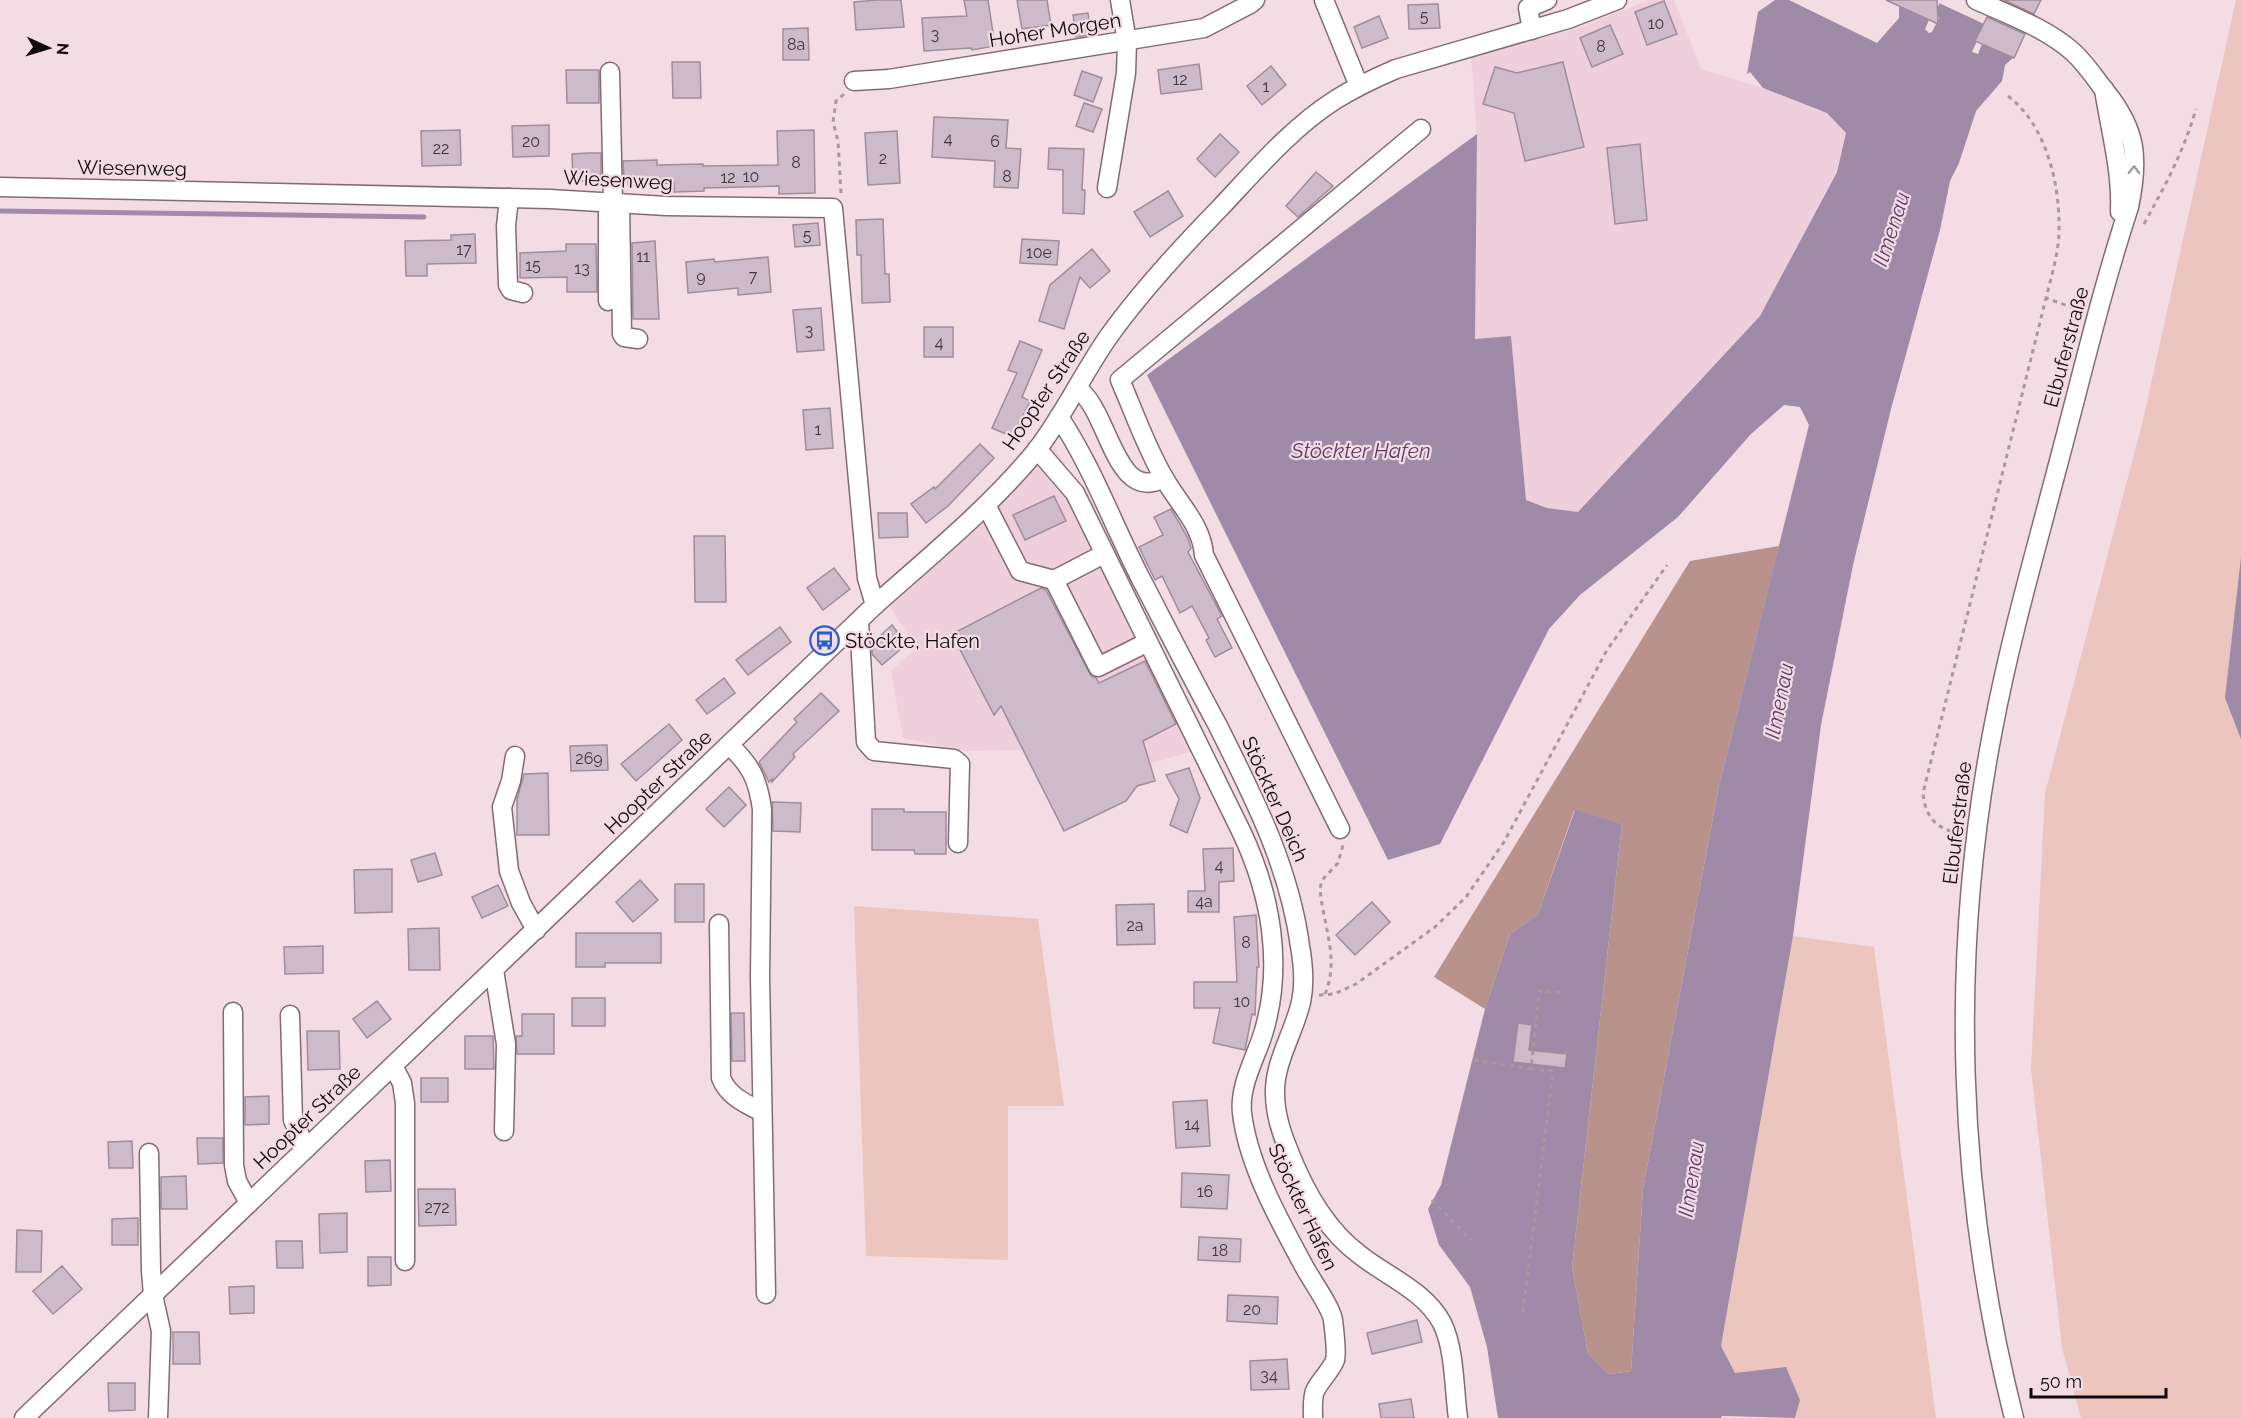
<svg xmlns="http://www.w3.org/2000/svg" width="2241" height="1418" font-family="Raleway,sans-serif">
<rect width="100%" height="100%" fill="#f4dce5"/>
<g fill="#efcfdb">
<path d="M1649 0H1674L1701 69 1763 88 1827 113 1846 133 1836 172 1760 316 1578 512 1547 508 1526 500 1511 337 1475 339 1477 134 1471 56 1576 29Z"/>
<path d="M1055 446 1207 747 1149 764 1155 781 1130 789 1131 794 1126 801 1064 831 1024 750 965 751 903 738 891 671 916 648 889 605Z"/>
</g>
<g fill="#ecc5bf">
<path d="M2236 0H2241V1418H2081L2062 1348 2031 1069 2045 793 2143 420Z"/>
<path d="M854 906 1038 919 1064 1106H1008V1260L866 1256Z"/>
<path d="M1793 936 1874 947 1936 1418H1795L1800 1400 1786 1368 1735 1373 1721 1346Z"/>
</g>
<path fill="#b9928c" d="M1779 546 1719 786 1643 1189 1631 1371 1609 1374 1588 1353 1572 1267 1622 824 1574 811 1538 914 1510 934 1485 1009 1434 977 1690 561Z"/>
<g fill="#9f8aa7">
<path d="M1775 0H1789L1877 43 1899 18V6L1929 20 1925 29 1929 33 1932 32 1939 18 1936 11 1941 0H1995L1972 52 1978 54 1982 44 2013 58 2005 65 2002 81 1976 111 1959 163 1950 181 1940 230 1891 409 1853 565 1821 725 1793 936 1721 1346 1735 1373 1786 1367 1800 1400 1795 1418 1722 1416 1721 1418H1498L1487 1347 1470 1287 1439 1245 1428 1209 1441 1185 1485 1009 1510 934 1538 914 1575 810 1622 824 1572 1267 1588 1353 1609 1374 1631 1371 1643 1189 1719 786 1809 425 1800 407 1784 405 1751 434 1678 517 1580 595 1549 629 1440 844 1388 860 1147 375 1477 134 1475 339 1511 336 1526 500 1547 508 1578 512 1760 316 1837 172 1846 133 1827 113 1763 88 1750 72 1747 74 1758 12Z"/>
<path d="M2241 557V739L2225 698Z"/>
</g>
<path fill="#f4dce5" d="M1939 0H1998L1987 23 1984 24 1939 3Z"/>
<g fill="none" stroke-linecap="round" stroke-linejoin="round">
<path stroke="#9f8aa7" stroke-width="5" d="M0 211 424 217"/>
</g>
<g fill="#cebbc9" stroke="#9f8d9b" stroke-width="1.5">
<path d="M877 0H901L904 27 856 30 854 2Z"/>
<path d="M964 0H988L995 46 972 50 971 48 924 51 922 18 967 16Z"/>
<path d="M1017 0H1047L1051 25 1022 29Z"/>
<path d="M1886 0H1937L1938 24Z"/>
<path d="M2004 0H2041L2034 14Z"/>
<path d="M1664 1 1677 34 1647 45 1635 12Z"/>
<path d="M1438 4 1440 28 1409 29 1408 5Z"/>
<path d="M1088 13 1091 35 1076 37 1073 15Z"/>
<path d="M1379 16 1388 38 1362 48 1354 27Z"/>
<path d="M1987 17 2025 34 2014 58 1975 41Z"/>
<path d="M1610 25 1623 54 1592 67 1580 38Z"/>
<path d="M808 28 809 60H783V29Z"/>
<path d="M672 62H700L701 98H673Z"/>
<path d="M1563 62 1584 147 1525 161 1514 113 1483 104 1495 67 1517 73Z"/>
<path d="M1199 64 1202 89 1161 94 1158 70Z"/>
<path d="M1271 66 1286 85 1262 105 1247 86Z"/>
<path d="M566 70H599V103H567Z"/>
<path d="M1082 71 1102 78 1093 102 1074 95Z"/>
<path d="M1084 103 1102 109 1093 132 1076 126Z"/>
<path d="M934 117 1008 120 1006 148 1021 149 1018 188 994 187 995 161 932 157Z"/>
<path d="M549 125V156L513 157 512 126Z"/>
<path d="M460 130 461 165 422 166 421 131Z"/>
<path d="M814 130 815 193 779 194V186L704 188V191L674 192V183L628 185V180H624L623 161 657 160V165L703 164V166L778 165 777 131Z"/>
<path d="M897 131 900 183 868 185 865 133Z"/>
<path d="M1220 134 1239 152 1215 177 1197 159Z"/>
<path d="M1640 144 1647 220 1615 224 1607 148Z"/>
<path d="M1049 148 1084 149 1082 190H1085L1084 214 1063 213V170L1048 169Z"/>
<path d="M589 153H601V181H573L572 154Z"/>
<path d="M1316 172 1333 186 1298 217 1286 206Z"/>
<path d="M1168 191 1183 216 1150 237 1134 212Z"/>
<path d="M883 219 885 274H889L890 302 862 303 861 255H857L856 220Z"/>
<path d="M818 223 820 245 795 247 793 225Z"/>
<path d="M475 234 476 263 427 264V276H406L405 241 451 240V235Z"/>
<path d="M1022 239 1059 241 1057 265 1020 263Z"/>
<path d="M655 241 659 319H633L632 243Z"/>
<path d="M566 244H596L597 292H567V277L520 278V253L566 251Z"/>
<path d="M1092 249 1110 271 1090 288 1080 277 1064 329 1039 321 1050 285Z"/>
<path d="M768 257 771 292 738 295V288L688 293 686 262 714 259 715 262Z"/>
<path d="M821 308 824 350 797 352 793 310Z"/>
<rect x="924" y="327" width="29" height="30"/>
<path d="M1020 341 1042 350 1022 397 1030 401 1013 437 992 428 1017 373 1008 370Z"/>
<path d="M830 408 833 448 806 450 803 410Z"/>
<path d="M980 444 994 458 948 506 926 523 911 504 934 487 935 489Z"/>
<path d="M1054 496 1066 521 1025 540 1013 515Z"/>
<path d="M1171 509 1188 538 1191 548 1188 552 1222 616 1217 619 1232 648 1215 657 1206 640 1209 638 1192 606 1180 613 1162 576 1155 580 1139 547 1163 535 1154 517Z"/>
<path d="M878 513H907L908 537 879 538Z"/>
<path d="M694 536H725L726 602H695Z"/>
<path d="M834 568 850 589 823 610 807 588Z"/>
<path d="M1041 588 1046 590 1091 676 1096 678 1099 683 1145 661 1176 724 1143 741 1155 781 1137 786 1126 801 1064 831 1001 706 994 715 952 634Z"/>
<path d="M892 625 907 644 882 665 872 654V643Z"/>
<path d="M780 627 791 642 748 675 736 660Z"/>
<path d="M724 678 735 693 707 714 696 700Z"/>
<path d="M821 693 839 711 793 754 795 757 772 782V779L769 782 759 762 797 722 794 719Z"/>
<path d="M669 724 682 740 636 781 621 764Z"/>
<path d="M607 745 608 770 571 771 570 746Z"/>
<path d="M1189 768 1200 798 1187 833 1170 825 1179 799 1166 775Z"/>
<path d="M548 773 549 835H517V799L524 774Z"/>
<path d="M729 787 746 805 724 827 706 809Z"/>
<path d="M772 802 801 803 800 832 773 831Z"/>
<path d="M872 809H904V812H946V854H915L914 850H872Z"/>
<path d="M1233 848 1234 881 1219 882V912H1188V891H1205L1203 849Z"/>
<path d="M435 853 442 875 418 882 411 860Z"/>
<path d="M392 869V912L355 913 354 870Z"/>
<path d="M640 880 658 900 633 922 616 902Z"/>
<rect x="675" y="884" width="29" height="38"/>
<path d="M498 885 508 906 482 918 472 897Z"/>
<path d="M1372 902 1390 922 1355 955 1336 935Z"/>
<path d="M1154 904 1155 944 1117 945 1116 905Z"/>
<path d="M1256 915 1259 967H1257L1255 1015 1252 1014 1245 1050 1213 1043 1220 1008H1194V982H1237L1234 917Z"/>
<path d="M439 928 440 970H409L408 929Z"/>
<path d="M576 933H661V963H605V967H576Z"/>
<path d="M323 946V973L285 974 284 947Z"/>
<rect x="572" y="998" width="33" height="28"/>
<path d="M377 1001 391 1019 367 1038 353 1019Z"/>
<path d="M731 1013H744L745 1061H732Z"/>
<path d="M522 1014H554V1054H517L516 1036H522Z"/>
<path d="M1518 1023 1532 1025 1529 1050 1567 1054 1565 1068 1513 1062Z"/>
<path d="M307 1031H339L340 1069 308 1070Z"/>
<path d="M465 1036H493L494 1069H465Z"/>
<rect x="421" y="1078" width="27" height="24"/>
<path d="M269 1096V1124L245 1125V1097Z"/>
<path d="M1207 1100 1210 1146 1176 1148 1173 1102Z"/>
<path d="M197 1138H223V1163L198 1164Z"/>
<path d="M132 1141 133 1168H109L108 1142Z"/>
<path d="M390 1160 391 1191 366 1192 365 1161Z"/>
<path d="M1182 1173 1229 1175 1227 1209 1181 1207Z"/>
<path d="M186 1176 187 1209H161V1177Z"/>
<path d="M418 1189H455L456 1225 419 1226Z"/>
<path d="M347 1213V1252L320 1253 319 1214Z"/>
<path d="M138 1218V1245H112V1219Z"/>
<path d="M17 1230 42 1231 41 1272H16Z"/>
<path d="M1199 1237 1241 1239 1240 1262 1198 1260Z"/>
<path d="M276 1241H302L303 1268H277Z"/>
<path d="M368 1257H391V1285L368 1286Z"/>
<path d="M62 1266 82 1289 53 1314 33 1291Z"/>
<path d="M254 1286V1313L230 1314 229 1287Z"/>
<path d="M1228 1295 1278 1297 1277 1324 1227 1321Z"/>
<path d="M1417 1320 1422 1342 1372 1354 1367 1333Z"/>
<path d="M173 1332H199L200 1364H173Z"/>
<path d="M1287 1359 1289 1389 1251 1390 1250 1361Z"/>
<path d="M108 1383H135V1410L109 1411Z"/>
<path d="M1411 1399 1414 1418H1381L1379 1404Z"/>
</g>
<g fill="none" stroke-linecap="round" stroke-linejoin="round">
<defs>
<g id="minor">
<path d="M1324 0 1359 86"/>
<path d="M1976 0C2009 15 2046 28 2073 52 2086 64 2095 78 2105 91 2137 130 2139 159 2129 207 2100 295 2079 387 2055 476 2033 560 2009 644 1993 729 1949 956 1957 1194 2014 1418"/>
<path d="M1532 30 1528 8 1547 0"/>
<path d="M610 72 613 202"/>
<path d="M854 81 889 79 1204 28 1250 4 1255 0"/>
<path d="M2104 89C2110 130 2122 170 2120 212"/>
<path d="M0 187 550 199 666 206 833 208 867 578 875 605"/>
<path d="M1107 188 1126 73 1127 42 1120 0"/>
<path d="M509 198 506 226 508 285 511 290 523 293"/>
<path d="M620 203 622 334 624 337 638 339"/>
<path d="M608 301V213"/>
<path d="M1077 388C1110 411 1114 504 1164 478"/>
<path d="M1059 417C1093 468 1113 525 1141 579 1166 627 1191 676 1217 724 1253 796 1289 865 1300 946 1303 963 1305 984 1301 1002 1294 1033 1274 1062 1275 1094 1275 1113 1281 1132 1288 1149 1303 1188 1326 1230 1360 1255 1388 1277 1425 1291 1442 1323 1455 1349 1454 1390 1458 1418"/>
<path d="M1037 449 1075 493 1241 831C1271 894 1284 966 1263 1034 1255 1059 1239 1086 1242 1113 1248 1165 1280 1222 1305 1268 1312 1281 1331 1307 1333 1320 1334 1328 1337 1353 1335 1360 1331 1371 1320 1380 1315 1391 1312 1398 1313 1410 1313 1418"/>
<path d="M986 505 1020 571 1054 580"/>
<path d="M1104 554 1054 580 1098 667 1148 642"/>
<path d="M859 621 866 742 874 751 954 759 960 764 958 843"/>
<path d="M729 745C751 765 758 780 762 809L760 977 766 1294"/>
<path d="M515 756 511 781 502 807 509 871 521 903 536 930"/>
<path d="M1340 829 1204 555C1202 525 1178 503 1164 478 1146 447 1134 412 1120 380L1421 129"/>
<path d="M719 924 721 1078C728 1096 746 1104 762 1112"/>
<path d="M494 970 506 1044 504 1131"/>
<path d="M233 1012 234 1165 237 1181 249 1203"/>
<path d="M290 1015 293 1120 306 1149"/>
<path d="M393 1066 402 1083 405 1103V1261"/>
<path d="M149 1153 151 1271 153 1295 161 1331 158 1418"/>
<path d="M24 1418 875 605C930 556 989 508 1036 451 1064 415 1083 373 1109 336 1142 290 1180 249 1219 209 1255 171 1291 128 1335 100 1354 88 1375 78 1396 69L1568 19 1617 0"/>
</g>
</defs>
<use href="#minor" stroke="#826c74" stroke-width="21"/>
<g stroke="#ab989f" stroke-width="3" stroke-dasharray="4.5 4.5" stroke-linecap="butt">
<path d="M2008 96C2045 124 2059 180 2059 225 2060 249 2052 274 2046 298L2079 310"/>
<path d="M841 193 838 141 833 122 836 101 844 94"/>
<path d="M2144 224C2166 184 2183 153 2196 109"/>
<path d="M1960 833C1937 830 1925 817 1923 793L2046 298"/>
<path d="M1325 994C1340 959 1323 925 1320 889L1322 880 1338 863 1343 845"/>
<path d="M1319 995 1334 994 1356 984 1435 927 1466 897 1504 842 1607 650 1667 565"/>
<path d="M1474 1060 1531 1069"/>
<path d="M1432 1200 1471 1240"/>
<path d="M1523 1312 1553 1071 1531 1069 1539 991 1564 993"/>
</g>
<use href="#minor" stroke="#fff" stroke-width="18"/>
</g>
<defs><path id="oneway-chevron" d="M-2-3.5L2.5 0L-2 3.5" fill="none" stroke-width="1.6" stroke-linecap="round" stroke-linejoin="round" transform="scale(1.5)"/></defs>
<use stroke="#a09d9e" href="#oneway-chevron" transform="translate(2134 170) rotate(-89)"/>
<defs>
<symbol id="bus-ring" viewBox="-11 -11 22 22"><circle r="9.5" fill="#f4dce5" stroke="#295dcb" stroke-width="1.5"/><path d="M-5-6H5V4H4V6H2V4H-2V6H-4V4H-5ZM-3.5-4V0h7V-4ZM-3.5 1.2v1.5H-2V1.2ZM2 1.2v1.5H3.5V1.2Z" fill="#295dcb"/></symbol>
</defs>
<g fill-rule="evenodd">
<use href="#bus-ring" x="808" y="624" width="33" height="33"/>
</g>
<g text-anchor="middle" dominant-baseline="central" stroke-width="4.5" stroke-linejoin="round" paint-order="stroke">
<g font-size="16" fill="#40363c">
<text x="1424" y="16">5</text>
<text x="1656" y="23">10</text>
<text x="935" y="34">3</text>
<text x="796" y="44">8a</text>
<text x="1601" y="46">8</text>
<text x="1180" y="79">12</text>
<text x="1266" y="86">1</text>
<text x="948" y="138">4</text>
<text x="531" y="141">20</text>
<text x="995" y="141">6</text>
<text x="441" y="148">22</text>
<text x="883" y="158">2</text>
<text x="796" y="162">8</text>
<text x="751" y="176">10</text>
<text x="1007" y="176">8</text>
<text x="728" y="177">12</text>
<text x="807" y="235">5</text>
<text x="464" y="249">17</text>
<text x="1039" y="252">10e</text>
<text x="643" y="256">11</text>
<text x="533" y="265">15</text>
<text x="582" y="268">13</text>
<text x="701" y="276">9</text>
<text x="753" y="276">7</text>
<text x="809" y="330">3</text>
<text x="939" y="342">4</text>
<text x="818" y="429">1</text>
<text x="589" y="758">269</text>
<text x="1219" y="865">4</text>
<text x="1204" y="901">4a</text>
<text x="1135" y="925">2a</text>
<text x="1246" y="942">8</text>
<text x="1242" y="1001">10</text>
<text x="1192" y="1124">14</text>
<text x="1205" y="1191">16</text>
<text x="437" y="1207">272</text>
<text x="1220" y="1250">18</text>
<text x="1252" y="1309">20</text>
<text x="1269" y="1375">34</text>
</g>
<g font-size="20" fill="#11090d" stroke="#f4dce5">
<text transform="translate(1055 30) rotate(-9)">Hoher Morgen</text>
<text transform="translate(132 168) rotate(1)">Wiesenweg</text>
<text transform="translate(618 180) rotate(3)">Wiesenweg</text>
<text transform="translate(2066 347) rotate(-75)">Elbuferstraße</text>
<text transform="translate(1046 390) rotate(-56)">Hoopter Straße</text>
<text transform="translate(658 782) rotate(-44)">Hoopter Straße</text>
<text transform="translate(1275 799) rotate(66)">Stöckter Deich</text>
<text transform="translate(1957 823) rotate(-83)">Elbuferstraße</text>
<text transform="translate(307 1117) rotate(-44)">Hoopter Straße</text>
<text transform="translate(1303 1207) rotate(65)">Stöckter Hafen</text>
</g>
<g font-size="20" fill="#11090d" stroke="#f4dce5" text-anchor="start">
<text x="845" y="641">Stöckte, Hafen</text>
</g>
<g font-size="21" font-style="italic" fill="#5d3d68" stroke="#f4dce5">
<text transform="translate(1891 229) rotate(-72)">Ilmenau</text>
<text x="1361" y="450">Stöckter Hafen</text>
<text transform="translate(1779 701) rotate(-79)">Ilmenau</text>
<text transform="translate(1691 1179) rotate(-81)">Ilmenau</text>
</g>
</g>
<g transform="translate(48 48) rotate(94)" stroke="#f4dce5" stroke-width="4.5" paint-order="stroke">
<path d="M0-4.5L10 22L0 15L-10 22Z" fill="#11090d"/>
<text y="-9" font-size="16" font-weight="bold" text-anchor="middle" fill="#11090d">N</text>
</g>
<path d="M2031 1388v9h135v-9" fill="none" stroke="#11090d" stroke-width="3"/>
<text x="2040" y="1388" font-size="18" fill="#11090d" stroke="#f4dce5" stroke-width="4.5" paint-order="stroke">50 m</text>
</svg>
